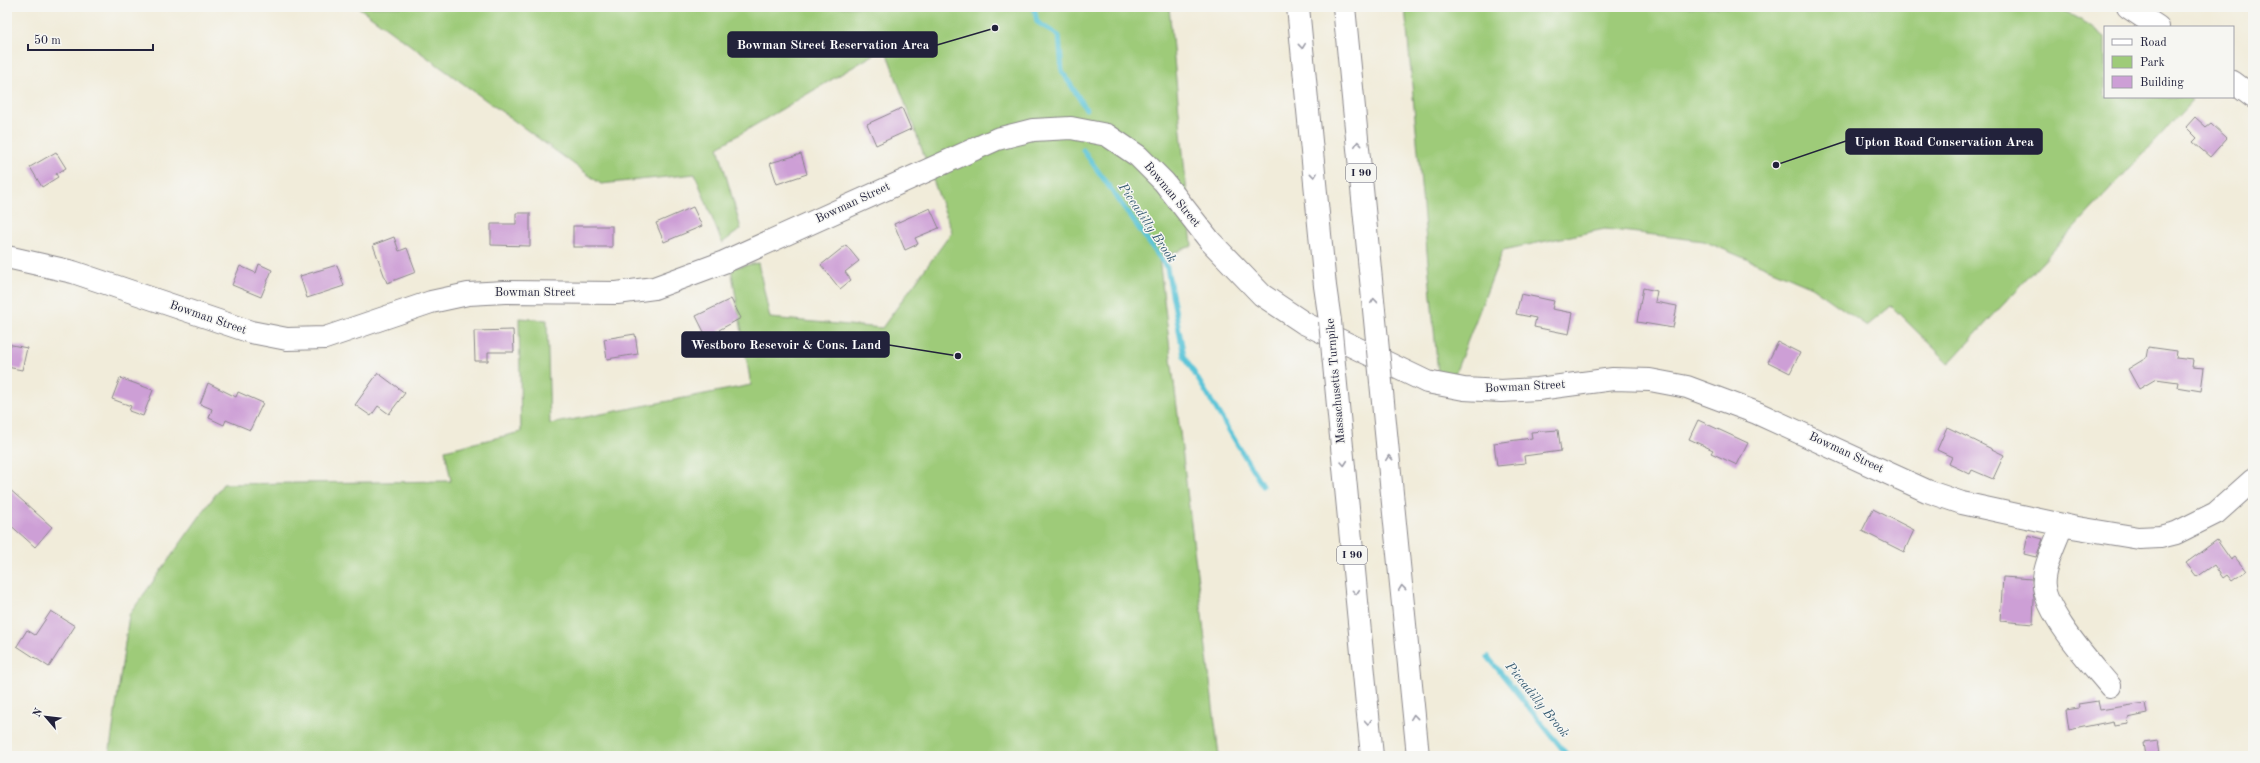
<svg xmlns="http://www.w3.org/2000/svg" width="2260" height="763" font-family="'Old Standard TT',serif">
<rect width="100%" height="100%" fill="#f6f6f2"/>
<filter id="ink" filterUnits="userSpaceOnUse"><feTurbulence type="fractalNoise" baseFrequency=".025" numOctaves="2"/><feDisplacementMap in="SourceGraphic" scale="8" xChannelSelector="R" yChannelSelector="G"/><feConvolveMatrix kernelMatrix="1 2 1 2 8 2 1 2 1" color-interpolation-filters="sRGB"/></filter>
<filter id="wash" filterUnits="userSpaceOnUse"><feTurbulence type="fractalNoise" baseFrequency=".012" numOctaves="4" result="noise"/><feDisplacementMap in="SourceGraphic" scale="16" xChannelSelector="R" yChannelSelector="G"/><feGaussianBlur stdDeviation="0.9" result="paint"/><feColorMatrix in="noise" values="0 0 0 0 0 0 0 0 0 0 0 0 0 0 0 0 0 1.4 0 .05"/><feComposite in="paint" operator="in"/></filter>
<g filter="url(#wash)">
<rect width="100%" height="100%" fill="#f1ecda"/>
<g fill="#9ecb79" stroke="#60765a">
<path d="M358 7H1169L1192 246 1159 258 1219 756H109L129 615 223 484 451 481 445 450 521 432 519 318 547 320 550 424 751 385 731 268 758 263 770 318 882 328 952 232 885 48 718 147 741 229 722 243 695 174 601 184Z"/>
<path d="M1405 7H2056L2088 24 2105 37V97H2186L2192 101 1949 363 1891 306 1867 326 1810 286 1704 241 1605 229 1503 250 1451 384 1439 385Z"/>
</g>
<g fill="none" stroke-linecap="round" stroke-linejoin="round">
<g stroke="#5cc5d8" stroke-width="5">
<path d="M1034 7 1037 22 1059 36 1062 71 1086 109"/>
<path d="M1083 150 1167 268 1184 356 1262 485"/>
<path d="M1488 657 1568 756"/>
</g>
</g>
<g id="blocks">
<g fill="#cd9fd6">
<path d="M902 108 911 129 876 145 867 124Z"/>
<path d="M2195 117 2206 127 2211 123 2227 138 2210 157 2193 142 2197 138 2186 127Z"/>
<path d="M56 152 66 168 56 174 58 177 42 187 30 167Z"/>
<path d="M801 154 807 174 777 184 770 163Z"/>
<path d="M693 207 702 226 664 242 656 223Z"/>
<path d="M930 208 939 228 915 238 918 244 905 250 894 224Z"/>
<path d="M516 213H530V246L491 245V224H516Z"/>
<rect x="573" y="226" width="39" height="21"/>
<path d="M394 237 399 251 407 248 416 272 387 283 373 245Z"/>
<path d="M846 245 859 261 845 272 851 280 840 289 821 265Z"/>
<path d="M259 264 272 270 261 297 232 285 240 266 256 273Z"/>
<path d="M337 265 344 286 307 298 300 276Z"/>
<path d="M1643 288 1657 291 1655 302 1677 306 1673 328 1637 322Z"/>
<path d="M1521 294 1554 301 1552 309 1573 313 1569 334 1534 327 1536 318 1516 314Z"/>
<path d="M731 299 741 318 719 330 723 337 710 344 696 316Z"/>
<path d="M513 330 514 352H488V361H475L474 331Z"/>
<path d="M635 334 638 354 607 359 604 339Z"/>
<path d="M1778 342 1800 353 1790 373 1768 362Z"/>
<path d="M7 344 27 348 22 370 7 367Z"/>
<path d="M2148 347 2177 351 2176 358 2193 360 2192 367 2204 368 2201 391 2177 387 2178 382 2156 379 2139 389 2128 369 2146 358Z"/>
<path d="M378 373 405 393 389 414 378 406 371 416 355 405Z"/>
<path d="M120 378 153 390 143 416 129 411 131 406 112 399Z"/>
<path d="M208 383 236 397 238 392 263 403 250 430 226 420 224 425 209 418 212 409 200 404Z"/>
<path d="M1698 420 1748 443 1737 465 1711 453 1713 450 1689 439Z"/>
<path d="M1947 427 2004 455 1993 479 1972 470 1970 474 1949 464 1952 457 1937 450Z"/>
<path d="M1558 430 1561 451 1524 456 1525 463 1497 466 1494 443 1532 438 1531 432Z"/>
<path d="M7 487 52 527 35 547 7 522Z"/>
<path d="M1873 509 1914 530 1904 552 1862 531Z"/>
<path d="M2028 535 2043 539 2036 557 2024 554Z"/>
<path d="M2217 540 2231 560 2235 557 2246 571 2232 581 2227 575 2223 578 2214 565 2197 577 2186 563Z"/>
<path d="M2003 577 2032 579 2034 599 2033 624 2000 621Z"/>
<path d="M51 611 75 626 49 667 17 646 27 630 35 635Z"/>
<path d="M2098 701 2100 710 2145 703 2147 714 2128 718 2129 724 2114 726 2113 721 2069 730 2066 710 2079 708 2078 704Z"/>
<path d="M2158 741 2160 754 2145 756 2143 743Z"/>
</g>
</g>
</g>
<g filter="url(#ink)">
<use href="#blocks" fill-opacity="0" stroke="#8a878a" stroke-width="1"/>
<g fill="none" stroke-linecap="round" stroke-linejoin="round">
<defs>
<g id="minor">
<path d="M7 257 73 272 251 332 287 339 325 338 431 302 468 294 505 292 617 293 654 288 724 262 997 139 1033 130 1071 128 1107 135 1138 156 1164 182 1210 241 1262 295 1304 323 1427 382 1464 389 1501 391 1538 389 1613 379 1650 380 1687 387 1757 413 1927 491 1962 503 2072 527 2139 538 2160 537 2176 533 2216 513 2253 480"/>
<path d="M2062 525C2056 542 2046 560 2044 578 2039 607 2091 663 2110 686"/>
</g>
<g id="major">
<path d="M2128 7 2158 27"/>
<path d="M2233 82 2253 97"/>
</g>
<g id="highway">
<path d="M1298 7 1325 286 1330 321"/>
<path d="M1344 7 1377 340"/>
<path d="M1333 354 1372 756"/>
<path d="M1381 382 1418 756"/>
</g>
</defs>
<use href="#minor" stroke="#8a878a" stroke-width="24"/>
<use href="#major" stroke="#8a878a" stroke-width="24"/>
<use href="#highway" stroke="#8a878a" stroke-width="24"/>
<use href="#minor" stroke="#fff" stroke-width="22"/>
<use href="#major" stroke="#fff" stroke-width="22"/>
<use href="#highway" stroke="#fff" stroke-width="22"/>
<defs>
<g id="highway-bridge">
<path d="M1330 321 1333 354"/>
<path d="M1377 340 1381 382"/>
</g>
</defs>
<use href="#highway-bridge" stroke="#8a878a" stroke-width="24" stroke-linecap="butt"/>
<use href="#highway-bridge" stroke="#fff" stroke-width="22"/>
</g>
<defs><path id="oneway-chevron" d="M-2-3.5L2.5 0L-2 3.5" fill="none" stroke-width="1.6" stroke-linecap="round" stroke-linejoin="round"/></defs>
<g stroke="#9c9ca7">
<use href="#oneway-chevron" transform="translate(1302 46) rotate(84)"/>
<use href="#oneway-chevron" transform="translate(1358 144) rotate(-96)"/>
<use href="#oneway-chevron" transform="translate(1314 175) rotate(84)"/>
<use href="#oneway-chevron" transform="translate(1374 301) rotate(-96)"/>
<use href="#oneway-chevron" transform="translate(1389 458) rotate(-96)"/>
<use href="#oneway-chevron" transform="translate(1344 463) rotate(85)"/>
<use href="#oneway-chevron" transform="translate(1402 588) rotate(-96)"/>
<use href="#oneway-chevron" transform="translate(1356 592) rotate(85)"/>
<use href="#oneway-chevron" transform="translate(1414 717) rotate(-96)"/>
<use href="#oneway-chevron" transform="translate(1368 722) rotate(85)"/>
</g>
</g>
<g text-anchor="middle" dominant-baseline="central" stroke-width="3" stroke-linejoin="round" paint-order="stroke">
<g fill="#f6f6f2" stroke="#626272" stroke-width="1">
<rect x="1346" y="164" width="30" height="18" rx="3"/>
<rect x="1337" y="546" width="30" height="18" rx="3"/>
</g>
<g font-size="11" font-weight="bold" fill="#22223b">
<text x="1361" y="173">I 90</text>
<text x="1352" y="555">I 90</text>
</g>
<g font-size="12" fill="#22223b" stroke="#f6f6f2">
<text transform="translate(1172 195) rotate(50)">Bowman Street</text>
<text transform="translate(853 203) rotate(-25)">Bowman Street</text>
<text x="535" y="293">Bowman Street</text>
<text transform="translate(208 318) rotate(19)">Bowman Street</text>
<text transform="translate(1336 381) rotate(-95)">Massachusetts Turnpike</text>
<text transform="translate(1525 387) rotate(-3)">Bowman Street</text>
<text transform="translate(1846 453) rotate(25)">Bowman Street</text>
</g>
<g font-size="13" font-style="italic" fill="#365b72" stroke="#f6f6f2">
<text transform="translate(1147 223) rotate(56)">Piccadilly Brook</text>
<text transform="translate(1537 700) rotate(51)">Piccadilly Brook</text>
</g>
</g>
<path fill="none" stroke="#22223b" stroke-width="1.5" d="M995 28L937 45M1776 165L1846 141M958 356L889 345"/>
<g fill="#22223b" stroke="#f6f6f2" stroke-width="1.5">
<circle cx="995" cy="28" r="4"/>
<circle cx="1776" cy="165" r="4"/>
<circle cx="958" cy="356" r="4"/>
</g>
<g fill="#22223b" stroke="#22223b" stroke-width="1.5">
<rect x="728" y="32" width="209" height="25" rx="4"/>
<rect x="1846" y="129" width="196" height="25" rx="4"/>
<rect x="682" y="332" width="207" height="25" rx="4"/>
</g>
<g font-size="13" text-anchor="middle" font-weight="bold" fill="#fff">
<text x="833" y="49">Bowman Street Reservation Area</text>
<text x="1944" y="146">Upton Road Conservation Area</text>
<text x="786" y="349">Westboro Resevoir &amp; Cons. Land</text>
</g>
<rect width="2260" height="763" fill="none" stroke="#f6f6f2" stroke-width="24"/>
<rect x="2104" y="26" width="130" height="72" fill="#f6f6f2" stroke="#a1a1a9"/>
<rect x="2112" y="39" width="20" height="6" fill="#ffffff" stroke="#a1a1a9"/>
<text x="2140" y="46" font-size="12" fill="#22223b">Road</text>
<rect x="2112" y="56" width="20" height="12" fill="#9ecb79" stroke="#a1a1a9"/>
<text x="2140" y="66" font-size="12" fill="#22223b">Park</text>
<rect x="2112" y="76" width="20" height="12" fill="#cd9fd6" stroke="#a1a1a9"/>
<text x="2140" y="86" font-size="12" fill="#22223b">Building</text>
<g transform="translate(46 717) rotate(298)" stroke="#f6f6f2" stroke-width="3" paint-order="stroke">
<path d="M0-3L7 15L0 10L-7 15Z" fill="#22223b"/>
<text y="-6" font-size="11" font-weight="bold" text-anchor="middle" fill="#22223b">N</text>
</g>
<path d="M28 44v6h125v-6" fill="none" stroke="#22223b" stroke-width="2"/>
<text x="34" y="44" font-size="12" fill="#22223b" stroke="#f6f6f2" stroke-width="3" paint-order="stroke">50 m</text>
</svg>
